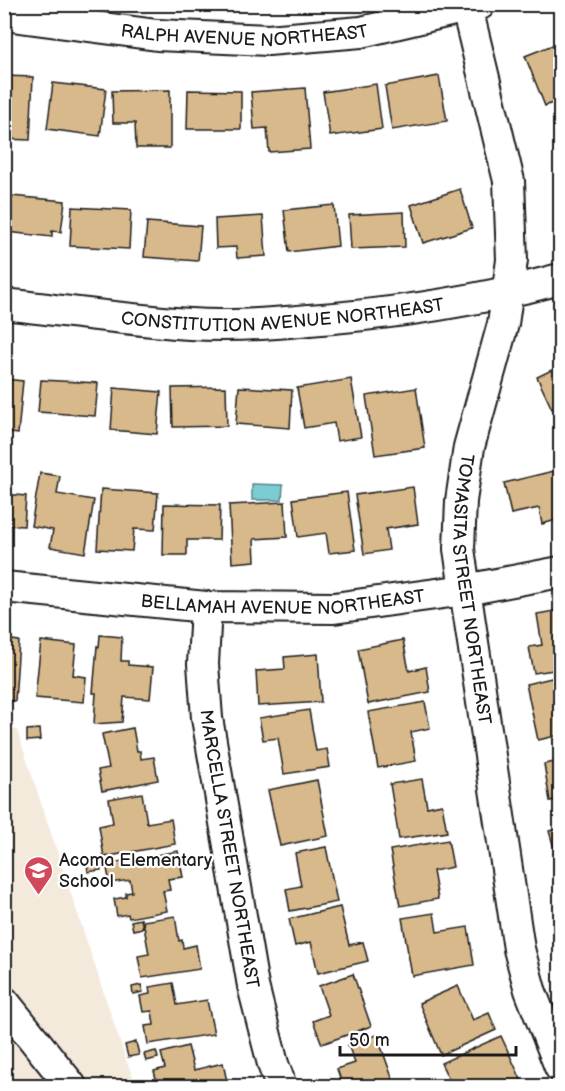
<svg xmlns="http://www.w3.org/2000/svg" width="565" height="1091" font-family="'Balsamiq Sans',sans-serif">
<rect width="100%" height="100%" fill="#fff"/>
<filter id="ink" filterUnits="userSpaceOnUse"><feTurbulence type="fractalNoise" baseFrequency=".0167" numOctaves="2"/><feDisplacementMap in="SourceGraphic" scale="12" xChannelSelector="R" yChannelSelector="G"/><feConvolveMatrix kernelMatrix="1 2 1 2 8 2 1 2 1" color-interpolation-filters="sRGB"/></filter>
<g filter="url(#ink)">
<path fill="#f3eadc" d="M5 728 17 730 126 1060 137 1086H5Z"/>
<path fill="#7bcdd2" stroke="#558689" stroke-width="1.5" d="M252 484 283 485 282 500H252Z"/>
<g fill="#d8b98b" stroke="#1c1c1c" stroke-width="1.5">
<path d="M560 42V100L545 106 525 56Z"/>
<path d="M4 76 33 77 30 140 4 139Z"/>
<path d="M439 76 447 121 392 130 385 86Z"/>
<path d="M53 83 106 89 100 136 47 129Z"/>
<path d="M376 84 382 129 330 136 323 92Z"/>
<path d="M305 88 310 149 269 152 267 128 254 129 251 92Z"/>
<path d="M170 90V148H136L135 123H113L112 91Z"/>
<path d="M188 90 241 91V129H187Z"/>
<path d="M460 189 472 228 423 243 411 205Z"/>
<path d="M11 196 65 201 61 232 52 231V237L7 232Z"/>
<path d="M334 205 338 246 289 252 284 210Z"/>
<path d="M72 207 131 210 129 249 70 246Z"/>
<path d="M404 212 405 247 351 249 349 215Z"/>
<path d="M263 216 266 256 237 258 236 247 216 248 215 219Z"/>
<path d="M147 222 201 226 198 261 144 257Z"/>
<path d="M560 366V405L552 409 537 377Z"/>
<path d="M4 379 23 381 18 434 4 432Z"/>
<path d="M351 379 361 437 337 441 334 423 304 428 297 388Z"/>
<path d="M41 380 98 383 95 416 38 412Z"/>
<path d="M226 387 227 426 173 427 172 388Z"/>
<path d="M239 387 292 390 290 428 236 424Z"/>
<path d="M114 388 161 392 157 434 111 430Z"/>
<path d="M416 388 425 448 375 455 366 396Z"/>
<path d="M558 470 560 482V519L542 524 539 508 511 514 504 483Z"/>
<path d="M40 473 60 476 57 494 94 500 85 553 50 547 53 530 31 526Z"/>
<path d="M413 487 418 524 386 529 389 550 364 554 355 495Z"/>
<path d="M101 489 158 493 155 530 134 529 132 551 97 549Z"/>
<path d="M347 492 355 550 329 553 326 533 298 537 293 499Z"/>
<path d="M4 494 26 496 24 526 4 525Z"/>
<path d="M285 502 287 537 254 539 255 561 232 563 229 505Z"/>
<path d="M164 504 220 505 219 540H187V555H163Z"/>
<path d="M560 610V669L534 673 529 647 542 645 537 614Z"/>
<path d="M100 635 122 637 121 661H128V665L153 667 150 699 124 697 122 722 94 724 96 693H93L97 646 99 647Z"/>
<path d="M4 639 19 641 15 701 4 700Z"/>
<path d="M403 640 409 671 426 667 430 692 368 704 358 649Z"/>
<path d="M41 641 76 645 73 675 86 677 84 702 35 698Z"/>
<path d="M318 654 321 702 258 706 256 671 285 669 284 657Z"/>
<path d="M560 676V735L538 740 526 684Z"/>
<path d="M425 702 430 728 411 732 416 761 378 768 368 712Z"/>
<path d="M309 710 316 751 327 749 330 767 284 774 278 738 263 740 259 718Z"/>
<path d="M133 728 137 751H140L141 759 154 757 158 780 102 791 98 770 109 768 102 734Z"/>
<path d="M39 729 40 740 27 741V730Z"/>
<path d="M560 761V799L550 801 544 764Z"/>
<path d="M422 779 427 807 442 804 447 832 399 839 390 784Z"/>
<path d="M317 780 328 836 280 846 268 790Z"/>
<path d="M142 793 147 823 171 819 175 844 104 857 99 826 113 823 109 799Z"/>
<path d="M560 828V868L549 831Z"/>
<path d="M448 840 453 867 433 871 438 899 400 906 390 850Z"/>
<path d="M326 847 337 902 290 911 286 889 301 886 295 853Z"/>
<path d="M178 851 183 877 168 879 170 890 163 891 167 911 129 918 128 914 117 916 114 899 126 897V893L132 892 130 880 110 883 106 864Z"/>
<path d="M99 862 101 870 88 872 87 864Z"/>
<path d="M340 907 349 945 363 942 368 961 318 973 311 942 295 946 289 919Z"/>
<path d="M434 913 437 932 468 927 474 965 412 976 402 918Z"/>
<path d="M175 916 179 941 182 940 183 948 196 945 200 969 142 978 138 956 149 954 143 921Z"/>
<path d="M141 919 143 928 133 930 131 921Z"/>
<path d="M353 974 371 1026 322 1044 313 1021 329 1015 319 986Z"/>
<path d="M173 983 177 1005 207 1000 214 1034 148 1044 145 1026 154 1025 152 1011 143 1012 140 996 150 994 149 987Z"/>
<path d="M141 985 143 992 133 994 132 987Z"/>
<path d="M458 986 473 1020 489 1013 496 1030 441 1055 419 1003Z"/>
<path d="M377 1035 395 1086H343L337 1069 355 1063 348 1045Z"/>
<path d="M501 1036 524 1086H452L441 1063Z"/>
<path d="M136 1042 139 1055 128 1057 125 1045Z"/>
<path d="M188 1046 194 1070 223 1063 228 1086H158L154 1071 165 1068 161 1053Z"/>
<path d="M156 1051 158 1058 146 1061 144 1054Z"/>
</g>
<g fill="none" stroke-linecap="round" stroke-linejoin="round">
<defs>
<g id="minor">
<path id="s1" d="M466 4 509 181 512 260 503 324 469 447 461 501 459 549 519 949 530 990 560 1067"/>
<path id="s2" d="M4 15 157 35 268 40 361 32 480 4"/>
<path id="s3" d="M4 304C66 311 128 320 190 324 230 327 270 324 309 320 394 314 478 301 560 279"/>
<path id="s4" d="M4 587 206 607 334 608 465 590 560 572"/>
<path id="s5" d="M206 607 203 664 207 718 253 986 273 1064 281 1086"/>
<path d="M4 1002 71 1086"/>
</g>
</defs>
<use href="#minor" stroke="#1c1c1c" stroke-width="34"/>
<use href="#minor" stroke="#fff" stroke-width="30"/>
</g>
</g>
<defs>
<symbol id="school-pin" viewBox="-11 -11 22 30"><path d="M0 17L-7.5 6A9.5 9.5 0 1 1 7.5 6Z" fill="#d1495b" stroke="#fff"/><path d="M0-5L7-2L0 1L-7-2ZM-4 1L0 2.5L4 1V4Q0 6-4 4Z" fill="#fff"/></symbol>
</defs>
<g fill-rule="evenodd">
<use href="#school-pin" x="22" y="854" width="33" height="45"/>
</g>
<g text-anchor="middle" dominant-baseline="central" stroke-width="4.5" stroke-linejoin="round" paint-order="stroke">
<g font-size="18" fill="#1c1c1c" stroke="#fff">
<text stroke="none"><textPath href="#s2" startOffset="242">RALPH AVENUE NORTHEAST</textPath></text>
<text stroke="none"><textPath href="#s3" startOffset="280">CONSTITUTION AVENUE NORTHEAST</textPath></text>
<text stroke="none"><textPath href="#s1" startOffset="597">TOMASITA STREET NORTHEAST</textPath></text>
<text stroke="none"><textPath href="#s4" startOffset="280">BELLAMAH AVENUE NORTHEAST</textPath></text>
<text stroke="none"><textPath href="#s5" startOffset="244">MARCELLA STREET NORTHEAST</textPath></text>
</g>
<g font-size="18" fill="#1c1c1c" stroke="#fff" text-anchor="start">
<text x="59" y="860">Acoma Elementary<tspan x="59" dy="21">School</tspan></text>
</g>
</g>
<rect width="565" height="1091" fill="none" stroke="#fff" stroke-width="24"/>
<rect x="12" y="12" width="541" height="1067" fill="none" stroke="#1c1c1c" stroke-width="2" filter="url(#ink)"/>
<path d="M340 1046v9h176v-9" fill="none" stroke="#1c1c1c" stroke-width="3"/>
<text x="349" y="1046" font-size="18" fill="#1c1c1c" stroke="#ffffff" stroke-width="4.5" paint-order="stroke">50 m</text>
</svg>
